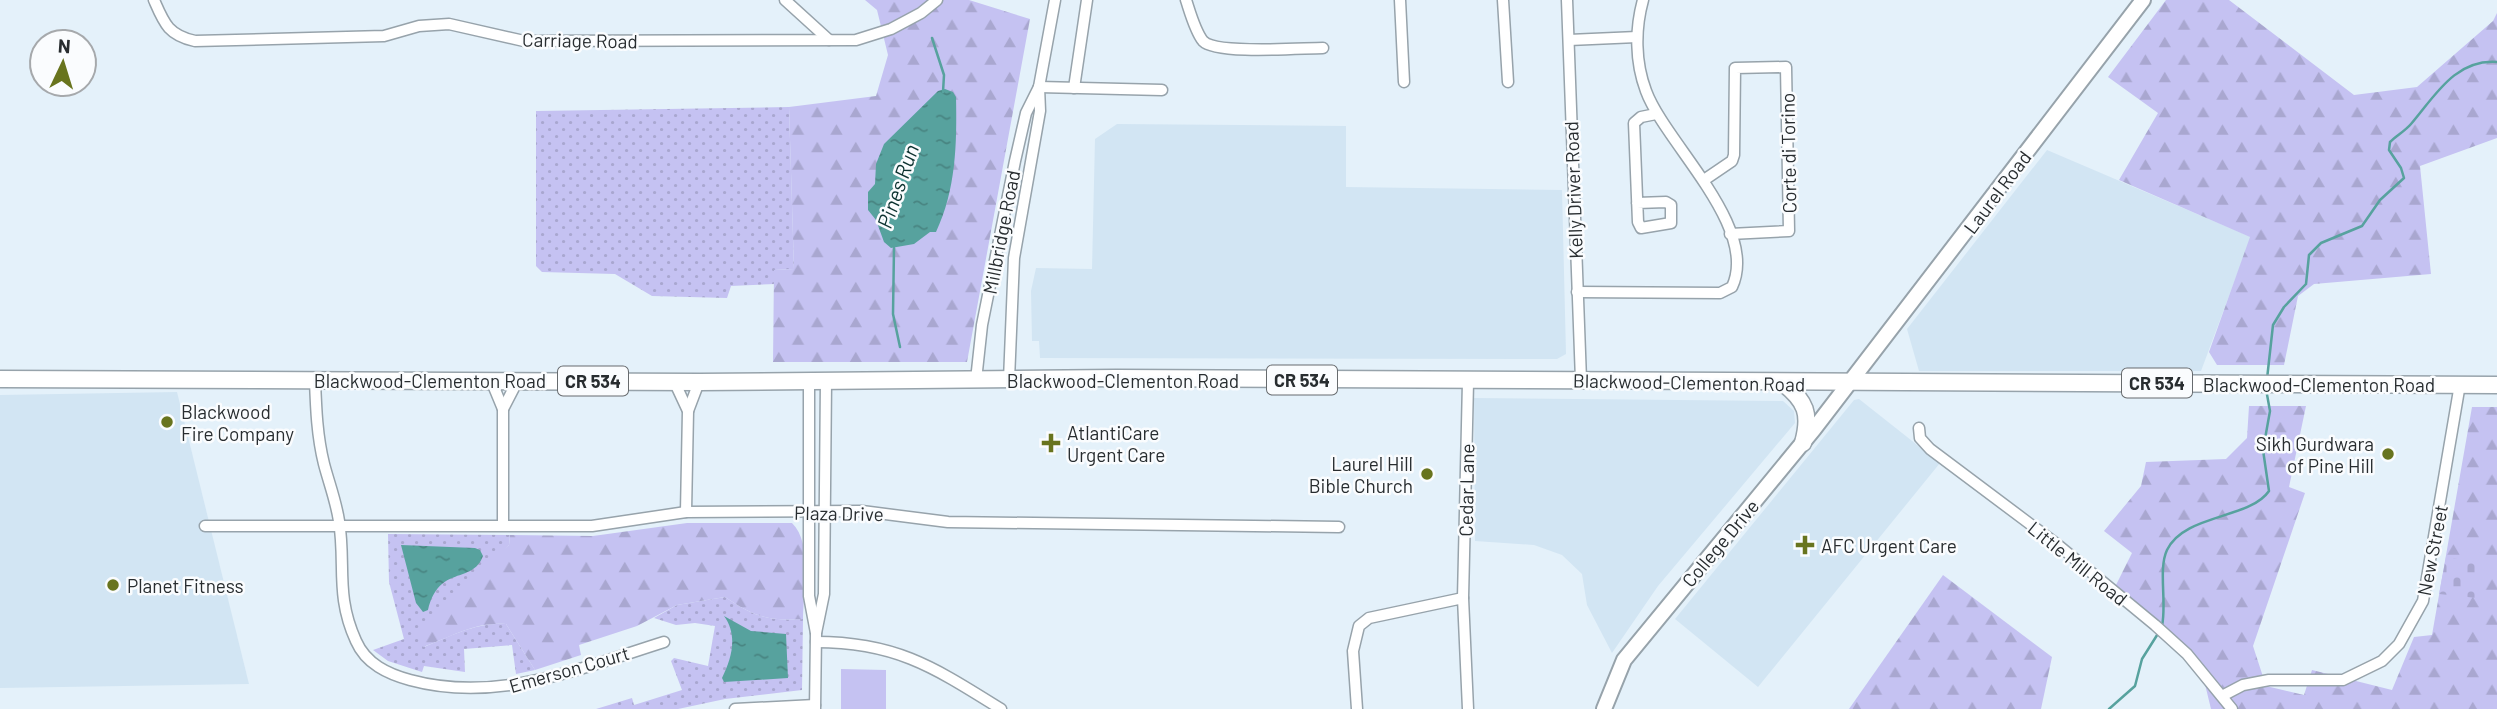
<svg xmlns="http://www.w3.org/2000/svg" width="2497" height="709" font-family="Barlow,sans-serif">
<defs>
<pattern id="grass-dots" width="8" height="8" patternUnits="userSpaceOnUse" patternTransform="scale(1.75)"><rect width="8" height="8" fill="#c5c2f2"/><path d="M2 2h.1M6 6h.1" fill="none" stroke="#a9a7d0" stroke-width="1.8" stroke-linecap="round"/></pattern>
<pattern id="forest-firs" width="22" height="20" patternUnits="userSpaceOnUse" patternTransform="scale(1.75)"><rect width="22" height="20" fill="#c5c2f2"/><path d="M5 1l3.5 6h-7zM16 11l3.5 6h-7z" fill="#a9a7d0"/></pattern>
<pattern id="cemetery-stones" width="16" height="16" patternUnits="userSpaceOnUse" patternTransform="scale(1.75)"><rect width="16" height="16" fill="#c5c2f2"/><path d="M2 7V4a2 2 0 0 1 4 0v3zM10 15v-3a2 2 0 0 1 4 0v3z" fill="#a9a7d0"/></pattern>
<pattern id="water-ripples" width="26" height="14" patternUnits="userSpaceOnUse" patternTransform="scale(1.75)"><rect width="26" height="14" fill="#57a29e"/><path d="M2 4q2-2 4 0t4 0M15 11q2-2 4 0t4 0" fill="none" stroke="#488481"/></pattern>
</defs>
<rect width="100%" height="100%" fill="#e4f1fa"/>
<g fill="#d2e5f3">
<path d="M1117 124 1346 126V187L1562 190 1566 354 1557 359 1040 358 1039 341H1032L1031 291 1036 268 1092 269 1095 139Z"/>
<path d="M2047 150 2251 237 2201 371H1919L1907 329Z"/>
<path d="M177 392 249 684 0 688V395Z"/>
<path d="M1474 398 1783 401 1794 411 1795 423 1658 586 1612 653 1587 605 1582 574 1562 555 1534 545 1475 541Z"/>
<path d="M1859 399 1940 463 1758 687 1675 619 1854 400Z"/>
</g>
<g fill="url(#grass-dots)">
<path d="M789 107 794 269 774 270 775 284 731 286 727 298 652 296 615 274 542 272 536 266V111Z"/>
<path d="M388 534 510 535 509 545 424 647C451 636 477 622 506 624L535 670 516 674 512 645 464 649 465 672 424 666 422 672 388 661 373 650 404 639 389 582Z"/>
<path d="M725 597C755 617 767 621 803 619L802 690 725 699 678 709H596L632 698 634 705 682 690 671 661 674 658 708 666 715 626 695 623 676 625 654 618 677 605Z"/>
</g>
<g fill="url(#forest-firs)">
<path d="M865 0H969L1030 19 967 362H773L774 270 794 269 789 107 876 96 888 55 877 10Z"/>
<path d="M2166 0H2229L2354 95 2417 87 2493 21 2497 13V138L2420 166 2431 274 2314 284 2298 296 2284 365H2217L2209 352 2250 237 2119 180 2158 113 2108 77Z"/>
<path d="M2249 406H2306L2289 487 2305 493 2253 646 2266 686 2304 695 2312 670 2392 690 2414 637 2432 635 2472 407H2497V709H2211L2202 672 2112 593 2132 553 2104 531 2141 486 2146 462 2226 459 2247 438Z"/>
<path d="M687 523H792C813 543 803 593 803 619 767 621 755 617 725 597L677 605 637 626 579 645 581 655 535 670 506 624C477 621 450 637 423 647L419 634 509 545 510 535 593 536Z"/>
<path d="M1943 575 2052 657 2041 709H1849Z"/>
</g>
<path fill="url(#cemetery-stones)" d="M2446 557 2481 563 2477 598 2439 594Z"/>
<path fill="#c5c2f2" d="M841 669 886 670V709H841Z"/>
<g fill="url(#water-ripples)">
<path d="M945 89 953 92 956 97C957 144 956 190 936 232H930L914 244 891 248 884 242 876 220 868 210V192L875 184 876 164 884 144 938 91Z"/>
<path d="M401 545 475 548 480 550 483 556C472 585 439 564 428 610L423 612 416 603Z"/>
<path d="M724 616 751 631 786 634 788 678 724 682 722 678C732 658 738 635 724 616Z"/>
</g>
<g fill="none" stroke-linecap="round" stroke-linejoin="round">
<g stroke="#57a29e" stroke-width="2.5">
<path d="M932 38 944 75 943 92"/>
<path d="M894 248 893 314 900 347"/>
<path d="M2267 379 2273 325 2284 307 2306 284 2309 255 2321 243 2362 226 2380 200 2404 178 2401 168 2389 150 2390 142C2396 136 2405 131 2411 124 2435 96 2455 59 2497 62"/>
<path d="M2162 626C2167 603 2158 569 2167 550 2184 514 2250 519 2269 491L2263 450 2270 411 2266 389"/>
<path d="M2109 709 2135 686 2142 659 2159 632"/>
</g>
<defs>
<g id="street">
<path d="M154 0C164 23 168 35 195 41L384 36 419 26 449 24 524 41 856 40 891 29 921 13 937 0"/>
<path d="M785 0 829 40"/>
<path d="M1186 0C1190 12 1195 31 1203 41 1216 55 1302 48 1323 48"/>
<path d="M1400 0 1404 82"/>
<path d="M1503 0 1508 82"/>
<path d="M1567 0 1581 380"/>
<path d="M1569 40 1637 37"/>
<path d="M1039 87 1162 90"/>
<path d="M1074 88 1087 0"/>
<path d="M1704 180 1732 161 1734 155 1735 68 1786 67 1789 231 1730 234"/>
<path d="M1637 203 1666 202 1671 205V223L1641 228 1638 222 1634 123 1641 117 1656 114"/>
<path d="M1577 292 1720 293 1732 287C1760 227 1665 143 1646 91 1635 62 1635 29 1643 0"/>
<path d="M315 380C316 408 317 436 324 464 329 483 336 501 339 521 346 565 335 595 356 641 366 664 388 674 410 680 498 704 581 668 664 642"/>
<path d="M491 380 503 409V525"/>
<path d="M976 380 982 325 1015 161 1026 113 1039 87 1055 0"/>
<path d="M1009 380 1014 258 1040 111 1039 87"/>
<path d="M674 381 688 411 686 512"/>
<path d="M809 381V596L816 633 815 709"/>
<path d="M503 409 518 380"/>
<path d="M688 411 699 382"/>
<path d="M1919 428 1920 438 1930 449 2058 545 2155 625 2187 654 2232 709"/>
<path d="M205 526H592L686 512 862 511 948 522 1339 527"/>
<path d="M1463 598 1468 382"/>
<path d="M816 633 824 594 826 381"/>
<path d="M816 642C897 642 935 668 1001 709"/>
<path d="M2222 696 2243 685 2269 680H2343L2382 661 2399 644 2423 601 2460 384"/>
<path d="M735 709 815 705"/>
<path d="M1357 709 1353 651 1359 626 1369 618 1463 598 1468 709"/>
</g>
<path id="secondary" d="M1604 709 1624 660 1814 429 2143 0"/>
<g id="primary">
<path d="M0 379 699 382 1116 378 2497 385"/>
<path d="M1783 383C1806 401 1811 414 1803 443"/>
</g>
</defs>
<use href="#street" stroke="#97a3ab" stroke-width="13"/>
<use href="#secondary" stroke="#97a3ab" stroke-width="18"/>
<use href="#primary" stroke="#97a3ab" stroke-width="19"/>
<use href="#street" stroke="#fff" stroke-width="10"/>
<use href="#secondary" stroke="#fff" stroke-width="14"/>
<use href="#primary" stroke="#fff" stroke-width="16"/>
</g>
<g fill="#68741e" stroke="#fafcfe" stroke-width="2.5">
<circle cx="167" cy="422" r="7"/>
<path d="M1047.5 432.5h7v7h7v7h-7v7h-7v-7h-7v-7h7z"/>
<circle cx="2388" cy="454" r="7"/>
<circle cx="1427" cy="474" r="7"/>
<path d="M1801.5 534.5h7v7h7v7h-7v7h-7v-7h-7v-7h7z"/>
<circle cx="113" cy="585" r="7"/>
</g>
<g text-anchor="middle" dominant-baseline="central" stroke-width="5" stroke-linejoin="round" paint-order="stroke">
<g fill="#fafcfe" stroke="#676b6e" stroke-width="2">
<rect x="1267" y="365.5" width="70" height="29" rx="5"/>
<rect x="558" y="366.5" width="70" height="29" rx="5"/>
<rect x="2122" y="368.5" width="70" height="29" rx="5"/>
</g>
<g font-size="18" font-weight="bold" fill="#282d30">
<text x="1302" y="380">CR 534</text>
<text x="593" y="381">CR 534</text>
<text x="2157" y="383">CR 534</text>
</g>
<g font-size="19" fill="#282d30" stroke="#fafcfe">
<text transform="translate(580 40) rotate(1)">Carriage Road</text>
<text transform="translate(1788 153) rotate(-91)">Corte di Torino</text>
<text transform="translate(1573 190) rotate(-92)">Kelly Driver Road</text>
<text transform="translate(1997 192) rotate(-53)">Laurel Road</text>
<text transform="translate(1001 232) rotate(-79)">Millbridge Road</text>
<text x="430" y="380">Blackwood-Clementon Road</text>
<text x="1123" y="380">Blackwood-Clementon Road</text>
<text transform="translate(1689 382) rotate(1)">Blackwood-Clementon Road</text>
<text x="2319" y="384">Blackwood-Clementon Road</text>
<text transform="translate(1466 490) rotate(-89)">Cedar Lane</text>
<text transform="translate(839 513) rotate(1)">Plaza Drive</text>
<text transform="translate(1720 543) rotate(-50)">College Drive</text>
<text transform="translate(2432 550) rotate(-79)">New Street</text>
<text transform="translate(2078 563) rotate(39)">Little Mill Road</text>
<text transform="translate(569 669) rotate(-16)">Emerson Court</text>
</g>
<g font-size="19" fill="#282d30" stroke="#fafcfe" text-anchor="start">
<text x="181" y="411">Blackwood<tspan x="181" dy="22">Fire Company</tspan></text>
<text x="1067" y="432">AtlantiCare<tspan x="1067" dy="22">Urgent Care</tspan></text>
<text x="2374" y="443" text-anchor="end">Sikh Gurdwara<tspan x="2374" dy="22">of Pine Hill</tspan></text>
<text x="1413" y="463" text-anchor="end">Laurel Hill<tspan x="1413" dy="22">Bible Church</tspan></text>
<text x="1821" y="545">AFC Urgent Care</text>
<text x="127" y="585">Planet Fitness</text>
</g>
<g font-size="21" font-style="italic" fill="#0c3230" stroke="#fafcfe">
<text transform="translate(897 186) rotate(-71)">Pines Run</text>
</g>
</g>
<g transform="translate(63 63) rotate(4)"><circle r="33" fill="#fafcfe" stroke="#a6a9ac" stroke-width="2"/>
<path d="M0-5L12 26L0 18L-12 26Z" fill="#68741e"/>
<text y="-10" font-size="19" font-weight="bold" text-anchor="middle" fill="#282d30">N</text>
</g>
</svg>
